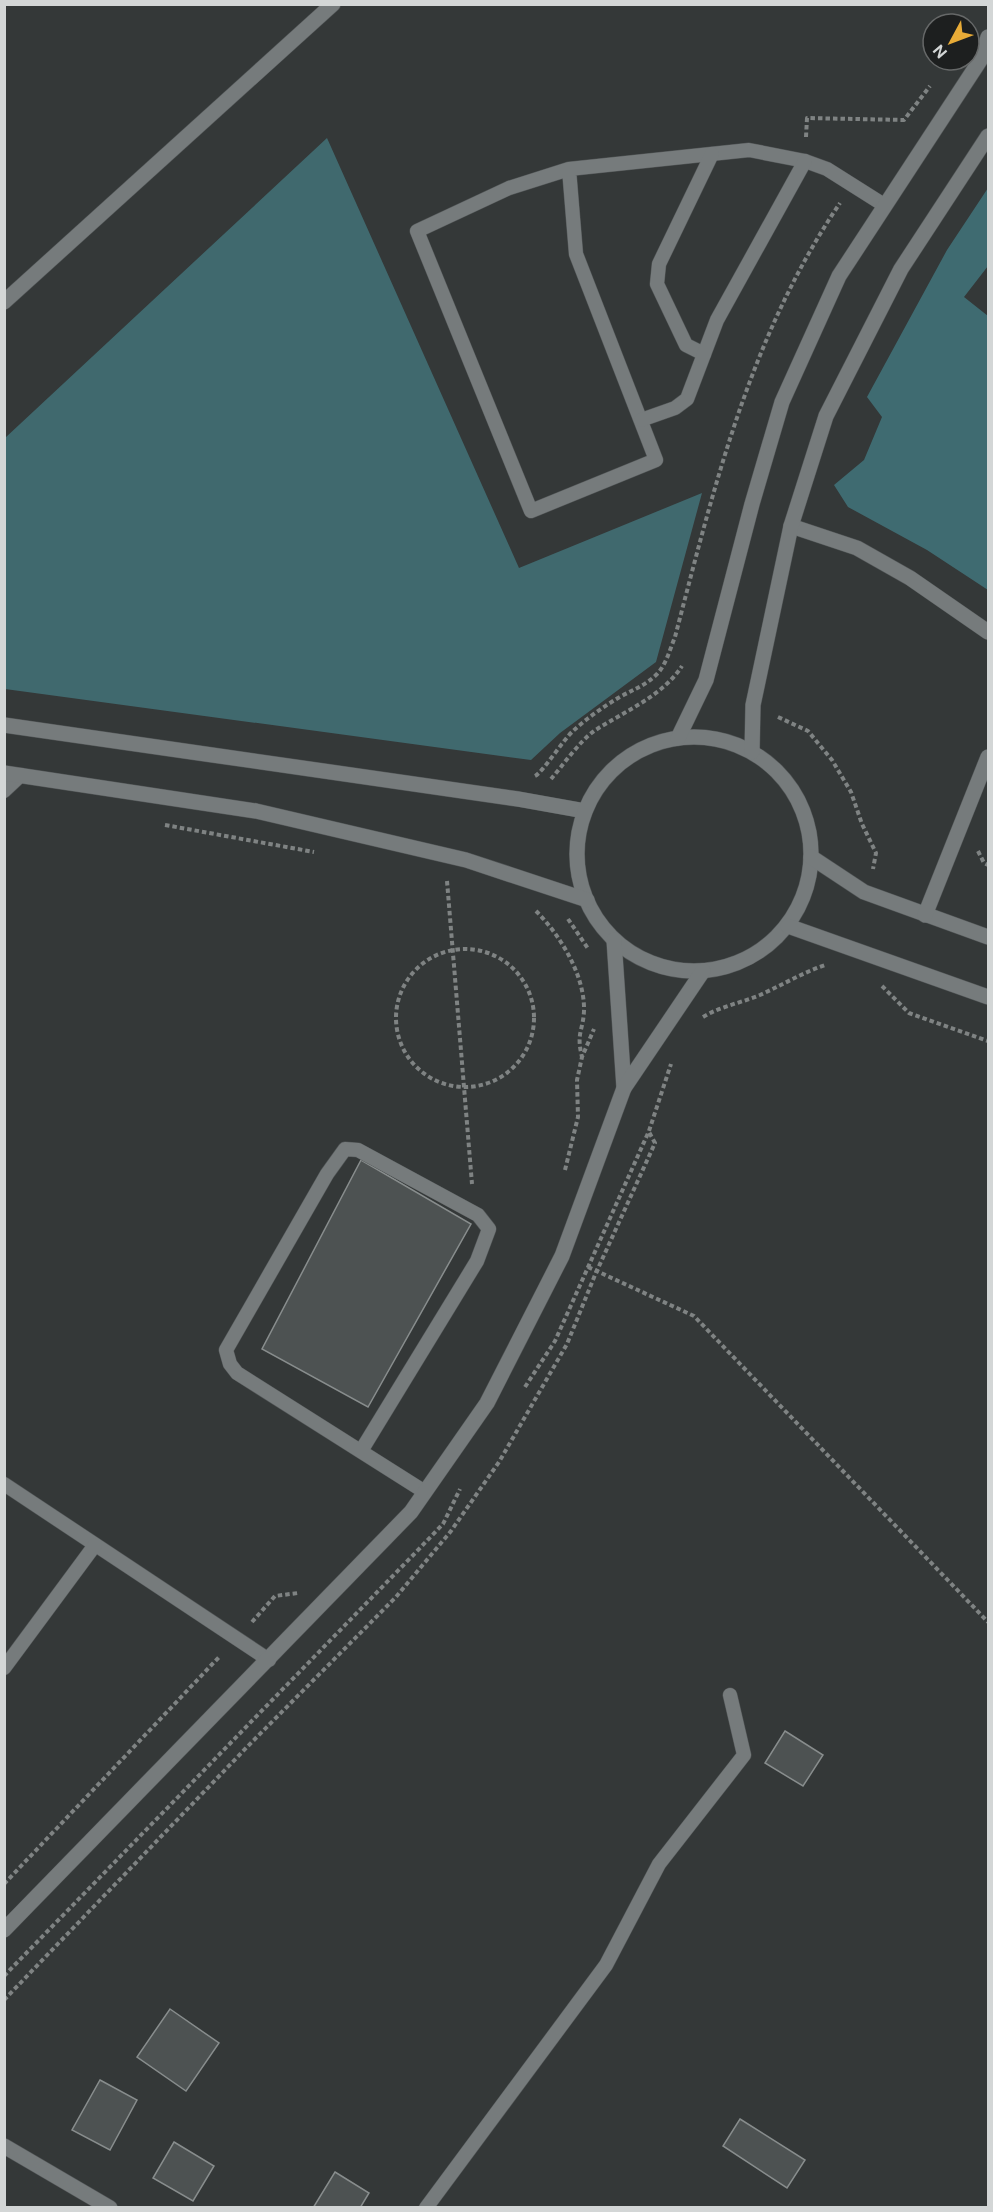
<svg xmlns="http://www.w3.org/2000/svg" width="993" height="2212" font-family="'DM Sans',sans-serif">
<rect width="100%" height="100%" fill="#343838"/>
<path fill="#40696e" d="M327 138 519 568 702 493 656 662 560 733 531 760 5 689V438Z"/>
<path fill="#3f6b71" d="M988 188V266L964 297 988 316V590L927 550 848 507 834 485 864 460 882 417 867 397 947 250Z"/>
<g fill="#4d5252" stroke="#888d8d" stroke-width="1.5">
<path d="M361 1160 471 1224 368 1407 262 1349Z"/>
<path d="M785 1731 823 1755 803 1786 765 1763Z"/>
<path d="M170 2009 219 2043 186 2091 137 2057Z"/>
<path d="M100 2080 137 2100 110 2150 72 2130Z"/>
<path d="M740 2119 805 2160 787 2188 723 2146Z"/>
<path d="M174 2142 214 2166 193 2201 153 2178Z"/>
<path d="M335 2172 369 2193 360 2208H313Z"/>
</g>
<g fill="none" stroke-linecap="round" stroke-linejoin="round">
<defs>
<g id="lane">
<path d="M569 169 576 254 656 460 531 511 417 231 509 188 569 169 749 150 805 161 827 169 884 205"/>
<path d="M704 354 686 345 657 284 659 264 712 154"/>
<path d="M641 420 675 408 687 399 717 320 805 161"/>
<path d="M4 791 21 775"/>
<path d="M361 1451 477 1261 489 1229 478 1215 358 1150 345 1149 327 1174 226 1350 230 1364 237 1373 425 1492"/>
<path d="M4 1484 269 1660"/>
<path d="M4 1668 95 1545"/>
<path d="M426 2208 606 1965 659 1864 744 1755 730 1695"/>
</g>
<g id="street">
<path d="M4 302 333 4"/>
<path d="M791 526 857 548 910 578 988 632"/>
<path d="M4 725 518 799 585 811"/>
<circle cx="694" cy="854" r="117"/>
<path d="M678 738 706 680 752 504 782 402 839 276 981 59 988 37"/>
<path d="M752 752 753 705 791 526 826 416 901 269 988 136"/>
<path d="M4 773 256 811 466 860 587 900"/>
<path d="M811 857 864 892 988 937"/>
<path d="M925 915 988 757"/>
<path d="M788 926 988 997"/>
<path d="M614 940 624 1088"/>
<path d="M4 1930 411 1512 487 1403 562 1256 624 1088 703 971"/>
<path d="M4 2146 110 2208"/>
</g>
</defs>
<use href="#lane" stroke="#525657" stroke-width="15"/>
<use href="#street" stroke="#525657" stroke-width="16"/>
<g stroke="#7f8383" stroke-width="4" stroke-dasharray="4.5 3" stroke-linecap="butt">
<path d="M806 137 807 118 904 120 930 86"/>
<path d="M778 717 808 731 832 760 851 792 862 824 876 853 873 869"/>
<path d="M535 776C543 772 563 740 573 731 586 719 603 707 618 698 632 690 645 686 657 674 666 665 670 649 675 637 715 484 750 336 840 203"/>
<path d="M551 779C563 765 579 742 594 731 623 712 663 696 682 666"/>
<path d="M165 825 314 852"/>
<path d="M978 851 984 863 988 865"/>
<path d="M447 881 472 1184"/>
<path d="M536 911C560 935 585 975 584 1011 583 1031 576 1033 582 1057"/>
<path d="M568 919 589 950"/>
<circle cx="465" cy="1018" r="69"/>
<path d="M882 986 909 1013 988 1041"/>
<path d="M703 1017C721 1006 741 1003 760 995 782 985 802 973 825 965"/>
<path d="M565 1170 578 1117 577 1080 582 1057 594 1029"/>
<path d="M588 1267 694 1316 988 1622"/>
<path d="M525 1387 555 1341 649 1131 671 1064"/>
<path d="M252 1622 275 1596 298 1593"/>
<path d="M4 1884 220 1656"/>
<path d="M4 1976 420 1548 443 1524 460 1489"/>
<path d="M4 2000 248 1746 396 1597 451 1531 499 1462 567 1344 595 1275 655 1143 649 1132"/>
</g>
<use href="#lane" stroke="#767b7c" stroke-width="14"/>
<use href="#street" stroke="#767b7c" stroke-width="15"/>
</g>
<rect width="993" height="2212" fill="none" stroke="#d3d6d6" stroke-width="12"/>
<g transform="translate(951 42) rotate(229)"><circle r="28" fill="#1d1f1f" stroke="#666868" stroke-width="1.5"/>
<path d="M0-4.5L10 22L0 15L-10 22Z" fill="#e8ab37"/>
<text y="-9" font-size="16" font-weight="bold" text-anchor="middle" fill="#d3d6d6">N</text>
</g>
</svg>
